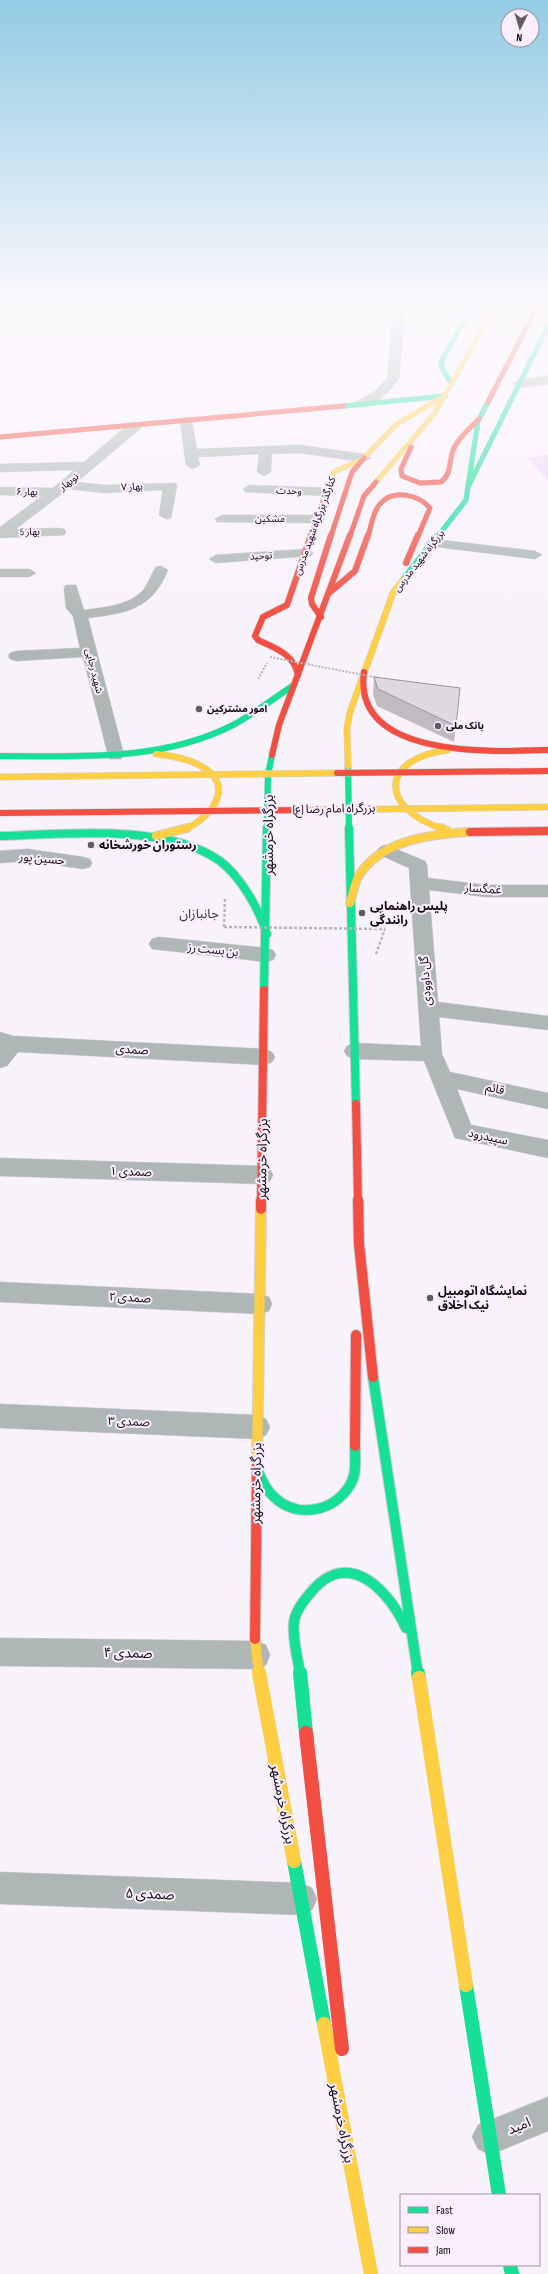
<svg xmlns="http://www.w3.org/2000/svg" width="548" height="2274" font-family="'Sofia Sans Condensed','Noto Sans Arabic',sans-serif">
<rect width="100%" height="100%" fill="#f8f2fa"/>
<path fill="#ecd6f5" d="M548 455V481L528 458Z"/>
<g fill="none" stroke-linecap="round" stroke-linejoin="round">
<defs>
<g id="street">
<path d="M394 305H406L399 378 391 389 380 399 365 407H357L355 404 357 401 375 391 387 378Z"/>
<path d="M548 376V384L519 388 513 384 519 380Z"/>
<path d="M186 417 192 421 197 449 299 445 364 454 371 458 364 462 299 453 272 454 271 472 264 476 257 472 259 454 198 457 200 465 193 469 186 465 180 421Z"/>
<path d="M135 422 140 423 141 426 140 429 77 482 105 485 175 483 177 486 171 518 166 519 159 515 163 490 105 493 68 489 16 529 59 528 64 529 66 532 64 535 0 538V527L42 496 0 495V487L53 488 74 470 0 472V464L84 462 130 423Z"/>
<path d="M250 485 327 488 334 492 327 496 245 492 243 489Z"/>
<path d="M222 515H318L325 519 318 523 217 522 215 519Z"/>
<path d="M433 539 535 551 542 555 535 559 428 546 426 543 428 540Z"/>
<path d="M306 549 313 553 311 556 216 563 209 559 216 555Z"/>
<path d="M161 566 168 570C152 609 128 613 88 618L124 755 121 759H109L83 657 16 661 10 659 8 656 10 653 16 651 80 648 73 616 66 608 64 588 66 585H76L84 610C104 607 130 606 144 589 149 582 151 574 156 567Z"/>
<path d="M0 569H29L36 573 29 577H0Z"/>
<path d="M386 845 425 861 427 865 428 878 486 885H548V897H486L429 890 438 1002 548 1016V1030L439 1017 442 1054 450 1072 548 1093V1109L457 1089 471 1125 548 1140V1158L455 1138 424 1061 354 1059 347 1056 344 1051 347 1046 354 1043 421 1046 409 868 380 855 377 851 380 847Z"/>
<path d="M28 849 83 857 90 859 92 863 90 867 83 869 28 861 0 863V851Z"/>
<path d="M159 937 266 948 273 950 276 955 273 960 266 962 152 949 149 944 152 939Z"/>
<path d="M0 1032 13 1036 265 1049 272 1052 275 1057 272 1062 265 1065 18 1052 7 1066 0 1068Z"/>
<path d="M0 1158 262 1166 270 1169 273 1175 270 1181 262 1184 0 1176Z"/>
<path d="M0 1282 260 1294 269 1297 272 1304 269 1311 260 1314 0 1302Z"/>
<path d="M0 1404 257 1415 266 1419 270 1427 266 1435 257 1439 0 1428Z"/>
<path d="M0 1638 256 1641 266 1645 270 1655 266 1665 256 1669 0 1666Z"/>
<path d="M0 1872 301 1883 312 1888 317 1899 312 1910 301 1915 0 1904Z"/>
<path d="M548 2097V2131L490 2155 478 2149 472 2137 478 2125Z"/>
</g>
<g id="fast-far4">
<path d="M452 384 442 368 441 362 473 305"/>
<path d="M344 406 445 396"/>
<path d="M468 487 548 326"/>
<path d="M438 536 466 500 478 421 488 402"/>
</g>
<g id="fast-far3">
<path d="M403 580 438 535"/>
<path d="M0 756C78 756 161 762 233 725 254 714 274 698 294 685"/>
<path d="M348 766 349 829"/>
<path d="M267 829 268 775 272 755"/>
</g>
<g id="fast-far2">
<path d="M349 828 356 1104"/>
<path d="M0 836C62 834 167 823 220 861 241 877 259 909 267 934"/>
<path d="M264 990 267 828"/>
</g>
<g id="fast-far1">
<path d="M373 1377 418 1674"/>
<path d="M258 1471C262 1481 266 1490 274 1497 297 1519 334 1512 350 1485 357 1474 355 1459 355 1446"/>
<path d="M300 1674C298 1658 292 1638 294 1622 295 1611 305 1599 312 1591 349 1547 390 1592 406 1628"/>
</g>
<g id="fast">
<path d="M300 1673 306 1733"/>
<path d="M418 1673 419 1678"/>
<path d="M294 1861 324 2024"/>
<path d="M466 1985 499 2195"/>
<path d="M510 2265 512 2274"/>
</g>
<g id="slow-far4">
<path d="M376 482 434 414 496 305"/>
<path d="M323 502 334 472 363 459 397 424 439 399"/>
</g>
<g id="slow-far3">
<path d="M156 754C173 756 191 759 206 769 235 789 208 820 185 829"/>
<path d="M348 766 347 728 350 712 393 593 403 580"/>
<path d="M443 829C379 808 379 759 448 750"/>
</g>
<g id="slow-far2">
<path d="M440 828 448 831"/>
<path d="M156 836 187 828"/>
<path d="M350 903C353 894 354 885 358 877 380 840 431 834 470 832"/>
</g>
<g id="slow-far1">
<path d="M257 1464 261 1209"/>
<path d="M255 1639 259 1674"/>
</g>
<g id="slow">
<path d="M259 1673 294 1861"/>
<path d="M419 1678 466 1985"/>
<path d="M324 2024 371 2274"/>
</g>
<g id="jam-far4">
<path d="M488 402 538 305"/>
<path d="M0 437 344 406"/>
<path d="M411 447 401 469 402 476 420 483 441 482C453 473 448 460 454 448 460 436 470 428 479 419"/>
<path d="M311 536 323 502"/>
<path d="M331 536 352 472 364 458"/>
<path d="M350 536 364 496 376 482"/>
<path d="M368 536C371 527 373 511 380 504 393 488 419 495 430 508L418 536"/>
</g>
<g id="jam-far3">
<path d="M406 563 418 535"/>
<path d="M329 593 355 571 368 535"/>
<path d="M321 617 312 604 311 598 331 535"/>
<path d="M364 672C352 759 494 752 548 750"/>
<path d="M298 675C294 654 275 648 258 640L255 636 263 617 287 605 311 535"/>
<path d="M272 755 279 725 350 535"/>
</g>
<g id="jam-far2">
<path d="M470 832 548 831"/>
<path d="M356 1104 358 1201"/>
<path d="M261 1201 264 990"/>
</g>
<g id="jam-far1">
<path d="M358 1200 359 1244 373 1377"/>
<path d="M261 1209V1200"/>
<path d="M355 1446 356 1335"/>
<path d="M255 1639 257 1464"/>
</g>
<path id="jam" d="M306 1733 342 2049"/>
</defs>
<use href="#street" stroke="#d2ced4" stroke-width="1"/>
<use href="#fast-far4" stroke="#d2ced4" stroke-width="5.5"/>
<use href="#fast-far3" stroke="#d2ced4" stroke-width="7"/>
<use href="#fast-far2" stroke="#d2ced4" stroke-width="10"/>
<use href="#fast-far1" stroke="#d2ced4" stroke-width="12"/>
<use href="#fast" stroke="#d2ced4" stroke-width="14"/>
<use href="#slow-far4" stroke="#d2ced4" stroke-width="5.5"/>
<use href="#slow-far3" stroke="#d2ced4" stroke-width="7"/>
<use href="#slow-far2" stroke="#d2ced4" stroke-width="10"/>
<use href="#slow-far1" stroke="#d2ced4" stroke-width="12"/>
<use href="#slow" stroke="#d2ced4" stroke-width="14"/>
<use href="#jam-far4" stroke="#d2ced4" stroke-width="5.5"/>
<use href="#jam-far3" stroke="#d2ced4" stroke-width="7"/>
<use href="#jam-far2" stroke="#d2ced4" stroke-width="10"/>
<use href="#jam-far1" stroke="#d2ced4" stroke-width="12"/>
<use href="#jam" stroke="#d2ced4" stroke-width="14"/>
<path stroke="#b6b8ba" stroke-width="2" stroke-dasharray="2 1.5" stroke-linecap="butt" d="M258 679 267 663"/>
<g stroke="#b6b8ba" stroke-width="2.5" stroke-dasharray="3 2" stroke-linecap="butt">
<path d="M224 927 225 899"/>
<path d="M376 954 385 929"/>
</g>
<use href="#street" fill="#aeb7b6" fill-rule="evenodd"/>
<use href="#fast-far4" stroke="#16e098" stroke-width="5"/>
<use href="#fast-far3" stroke="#16e098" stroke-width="6"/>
<use href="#fast-far2" stroke="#16e098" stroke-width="8"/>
<use href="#fast-far1" stroke="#16e098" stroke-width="10"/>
<use href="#fast" stroke="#16e098" stroke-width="14"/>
<use href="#slow-far4" stroke="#ffcf43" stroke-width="5"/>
<use href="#slow-far3" stroke="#ffcf43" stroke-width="6"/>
<use href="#slow-far2" stroke="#ffcf43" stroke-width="8"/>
<use href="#slow-far1" stroke="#ffcf43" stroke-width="10"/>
<use href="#slow" stroke="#ffcf43" stroke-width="14"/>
<use href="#jam-far4" stroke="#f24e42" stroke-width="5"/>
<use href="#jam-far3" stroke="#f24e42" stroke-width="6"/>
<use href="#jam-far2" stroke="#f24e42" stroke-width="8"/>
<use href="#jam-far1" stroke="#f24e42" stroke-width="10"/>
<use href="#jam" stroke="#f24e42" stroke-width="14"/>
<defs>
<g id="slow-bridge">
<path d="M0 777 337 773"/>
<path d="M308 810 548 807"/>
</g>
<g id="jam-bridge">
<path d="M337 773 548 771"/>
<path d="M0 813 308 810"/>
</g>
</defs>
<use href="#slow-bridge" stroke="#d2ced4" stroke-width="7" stroke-linecap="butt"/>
<use href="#jam-bridge" stroke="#d2ced4" stroke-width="7" stroke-linecap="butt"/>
<path stroke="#b6b8ba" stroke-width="2" stroke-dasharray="2 1.5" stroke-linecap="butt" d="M270 657 379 678"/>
<path stroke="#b6b8ba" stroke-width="2.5" stroke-dasharray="3 2" stroke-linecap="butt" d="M224 927 385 929"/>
<use href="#slow-bridge" stroke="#ffcf43" stroke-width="6"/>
<use href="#jam-bridge" stroke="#f24e42" stroke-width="6"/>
</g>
<path fill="#c0bac2" d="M374 677 460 688 454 742 377 706 373 694Z"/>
<path fill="#dfd8e1" stroke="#9c979e" d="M374 677 460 688 456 726 378 689Z"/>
<linearGradient id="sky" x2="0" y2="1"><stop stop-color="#92cbe4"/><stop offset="0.49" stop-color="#fcf9fd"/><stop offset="1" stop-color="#fcf9fd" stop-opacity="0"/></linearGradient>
<rect width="548" height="623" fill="url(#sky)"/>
<g fill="#615b63" stroke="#faeefe" stroke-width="1.5">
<circle cx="199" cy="709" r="4"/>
<circle cx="438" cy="726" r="4"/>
<circle cx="91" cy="845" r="4"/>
<circle cx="362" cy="913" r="4"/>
<circle cx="430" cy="1298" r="4"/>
</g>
<g text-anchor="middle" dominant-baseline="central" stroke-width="4" stroke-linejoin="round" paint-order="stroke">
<g font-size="10" fill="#0f0911" stroke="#faeefe">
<text transform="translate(69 482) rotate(-38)">نوبهار</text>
<text transform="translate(132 487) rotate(-3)">بهار ۷</text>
<text transform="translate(289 491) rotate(2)">وحدت</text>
<text transform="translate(27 492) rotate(1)">بهار ۶</text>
<text x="270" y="519">مشکین</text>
<text transform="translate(315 526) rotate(-70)">کنارگذر بزرگراه شهید مدرس</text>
<text transform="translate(30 532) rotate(-1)">بهار 5</text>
<text transform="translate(261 556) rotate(-4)">توحید</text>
<text transform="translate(419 561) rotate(-52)">بزرگراه شهید مدرس</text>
<text transform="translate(94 671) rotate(76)">شهید رجایی</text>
</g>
<g font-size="10" font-weight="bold" fill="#0f0911" stroke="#faeefe" text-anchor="start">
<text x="207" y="709">امور مشترکین</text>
<text x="446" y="726">بانک ملی</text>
</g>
<g font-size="12" fill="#0f0911" stroke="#faeefe">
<text transform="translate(334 809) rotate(-1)">بزرگراه امام رضا (ع)</text>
<text transform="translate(42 859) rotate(5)">حسین پور</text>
<text transform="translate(483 889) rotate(4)">غمگسار</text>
<text transform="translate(213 950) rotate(6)">بن بست رز</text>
<text transform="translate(426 981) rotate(-94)">گل داوودی</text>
<text transform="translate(132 1050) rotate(3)">صمدی</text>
<text transform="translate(495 1089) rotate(12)">قائم</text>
<text transform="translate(488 1137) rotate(12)">سپیدرود</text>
<text transform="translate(131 1172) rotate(2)">صمدی ۱</text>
<text transform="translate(130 1298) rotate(3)">صمدی ۲</text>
<text transform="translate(129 1422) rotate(2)">صمدی ۳</text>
</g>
<g font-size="12" font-weight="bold" fill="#0f0911" stroke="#faeefe" text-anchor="start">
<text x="99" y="845">رستوران خورشخانه</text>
<text x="370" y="906">پلیس راهنمایی<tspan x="370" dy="14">رانندگی</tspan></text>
<text x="438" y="1291">نمایشگاه اتومبیل<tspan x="438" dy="14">نیک اخلاق</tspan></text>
</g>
<g font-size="13" fill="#3d2e43" stroke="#faeefe">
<text x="199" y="914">جانبازان</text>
</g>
<g font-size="14" fill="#0f0911" stroke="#faeefe">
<text transform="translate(268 835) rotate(-90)">بزرگراه خرمشهر</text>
<text transform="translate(262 1159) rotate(-89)">بزرگراه خرمشهر</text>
<text transform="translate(256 1483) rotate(-89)">بزرگراه خرمشهر</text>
<text transform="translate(128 1653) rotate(1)">صمدی ۴</text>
<text transform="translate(283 1804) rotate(79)">بزرگراه خرمشهر</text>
<text transform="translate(150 1894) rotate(2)">صمدی ۵</text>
<text transform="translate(342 2123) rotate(79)">بزرگراه خرمشهر</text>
<text transform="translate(519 2126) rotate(-22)">امید</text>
</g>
</g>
<rect x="400" y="2194" width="140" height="72" fill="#faeefe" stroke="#9c929f"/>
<rect x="408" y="2207" width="20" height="6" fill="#16e098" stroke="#9c929f"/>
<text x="436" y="2214" font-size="12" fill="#0f0911">Fast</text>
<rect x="408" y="2227" width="20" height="6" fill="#ffcf43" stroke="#9c929f"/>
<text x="436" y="2234" font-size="12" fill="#0f0911">Slow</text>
<rect x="408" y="2247" width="20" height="6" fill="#f24e42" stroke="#9c929f"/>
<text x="436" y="2254" font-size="12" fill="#0f0911">Jam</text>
<g transform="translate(520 28) rotate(185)"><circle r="19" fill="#faeefe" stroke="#9c929f"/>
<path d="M0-3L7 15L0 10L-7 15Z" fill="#615b63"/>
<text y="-6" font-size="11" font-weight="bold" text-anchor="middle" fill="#0f0911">N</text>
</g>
</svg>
